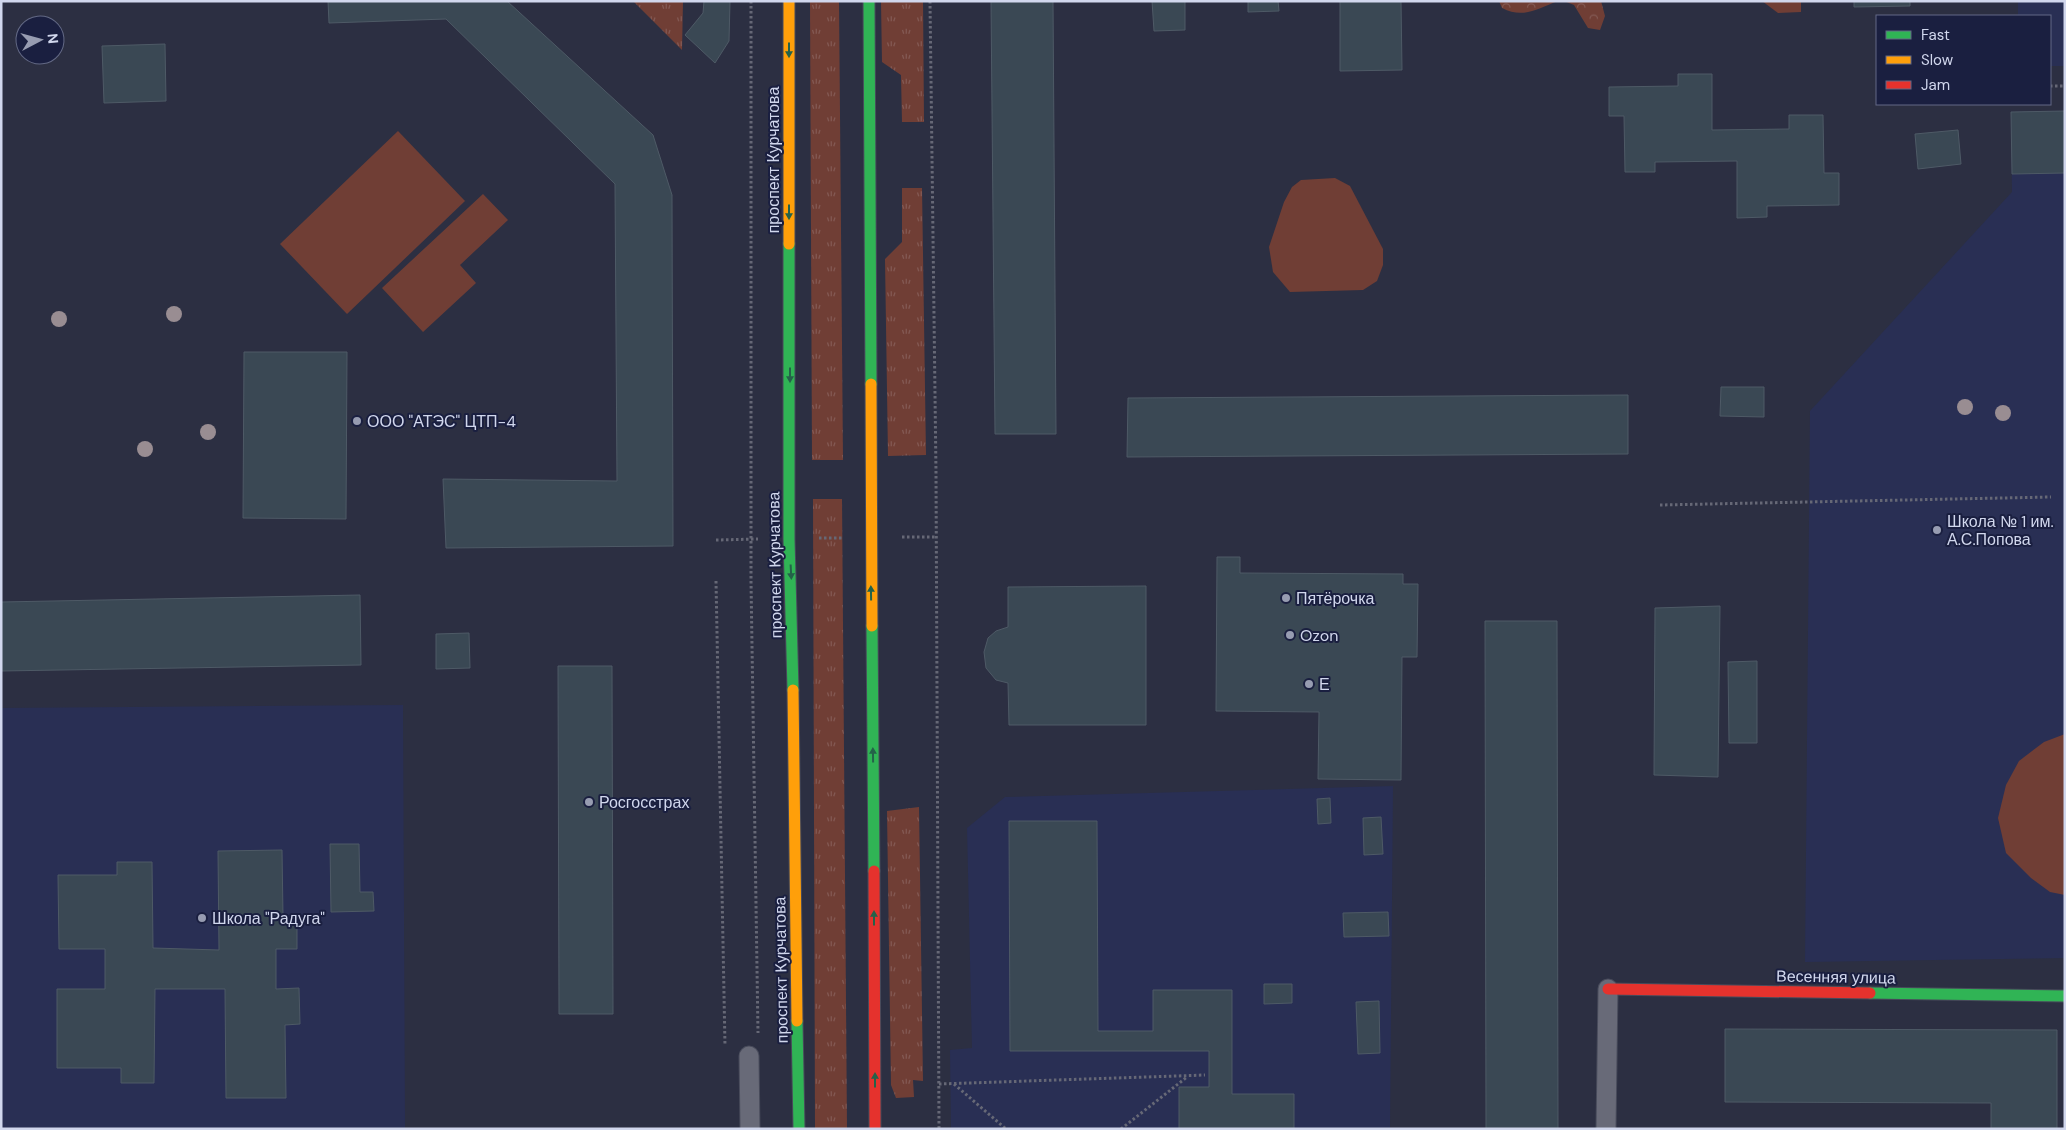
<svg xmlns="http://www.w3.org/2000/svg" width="2066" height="1130" font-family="'DM Sans',sans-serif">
<defs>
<pattern id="grass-tufts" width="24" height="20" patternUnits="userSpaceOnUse" patternTransform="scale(1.25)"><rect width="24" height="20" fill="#703e35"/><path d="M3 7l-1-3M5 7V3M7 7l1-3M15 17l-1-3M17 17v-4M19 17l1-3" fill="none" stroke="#835953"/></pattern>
<pattern id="forest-crowns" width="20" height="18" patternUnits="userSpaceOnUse" patternTransform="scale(1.25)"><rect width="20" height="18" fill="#703e35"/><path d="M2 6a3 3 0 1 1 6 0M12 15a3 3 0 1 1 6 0" fill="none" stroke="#835953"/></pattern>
</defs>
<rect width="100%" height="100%" fill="#2c2f42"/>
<g fill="#292f54">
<path d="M2018 1H2065V66H2050V16H2018Z"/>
<path d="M2065 111V958L1805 962 1810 411 2012 192 2011 112Z"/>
<path d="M403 705 405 1129H1V708Z"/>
<path d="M1393 786 1390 1129H951L950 1050 972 1048 967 828 1005 797Z"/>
</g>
<g fill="url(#grass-tufts)">
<path d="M633 1H683L682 50Z"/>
<path d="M810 1H839L843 460H812Z"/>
<path d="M881 1H923L924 122H902L901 75 882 62Z"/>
<path d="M902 188H922L926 455 888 456 885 259 902 242Z"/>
<path d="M813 499H842L847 1129H815Z"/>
<path d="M919 807 923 1081 913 1080 914 1097 896 1098 891 1085 887 811Z"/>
</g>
<g fill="url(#forest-crowns)">
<path d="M1499 1H1558C1537 9 1523 19 1502 8Z"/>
<path d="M1564 1H1601L1605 16 1600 30 1588 28 1574 5Z"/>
</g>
<g fill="#703e35">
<path d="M1762 1H1801V12L1778 13Z"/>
<path d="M398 131 465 201 347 314 280 244Z"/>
<path d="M1335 178 1350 186 1383 249V265L1377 281 1363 290 1290 292 1273 272 1269 247 1284 202 1292 187 1301 180Z"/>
<path d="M483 194 508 220 460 265 476 283 423 332 382 288Z"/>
<path d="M2065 734V895L2050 892 2031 878 2006 853 1998 818 2006 785 2019 761 2044 742Z"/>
</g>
<g fill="#3a4854" stroke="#4e5a66">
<path d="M328 1H507L653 135 672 195 673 546 446 548 443 479 617 481 615 184 446 19 329 23Z"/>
<path d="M704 1H730L729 41 715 63 685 35 703 13Z"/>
<path d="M991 1H1053L1056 434H995Z"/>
<path d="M1152 1H1185V30L1154 31Z"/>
<path d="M1248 1H1278L1279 11 1248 12Z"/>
<path d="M1340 1H1401L1402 70 1340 71Z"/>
<path d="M1854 1H1910V6L1854 7Z"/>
<path d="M165 44 166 101 104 103 102 46Z"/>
<path d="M1678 74H1712V130L1789 129V115H1823L1824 173H1839V205L1767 206V217L1737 218V161L1655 162V172H1625L1624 116H1609V87L1678 86Z"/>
<path d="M2065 111V173L2012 174 2011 112Z"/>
<path d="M1958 130 1961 164 1918 169 1915 134Z"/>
<path d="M244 352H347L346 519 243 518Z"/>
<path d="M1721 387H1764V417L1720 416Z"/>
<path d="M1628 395V454L1127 457 1128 398Z"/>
<path d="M1217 557H1240V573L1403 574V584H1418L1417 657H1402L1401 780 1318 779 1319 712 1216 711Z"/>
<path d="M1146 586V725H1009L1008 683 996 680 986 668 984 652 988 638 996 631 1008 627V587Z"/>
<path d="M360 595 361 665 1 671V602Z"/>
<path d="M1720 606 1718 777 1654 775 1655 608Z"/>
<path d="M1485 621H1557L1558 1129H1486Z"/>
<path d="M469 633 470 668 436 669V634Z"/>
<path d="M1757 661V743H1729L1728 662Z"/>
<path d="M558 666H612L613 1014H559Z"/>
<path d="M1330 798 1331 823 1318 824 1317 799Z"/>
<path d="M1381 817 1383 854 1364 855 1363 818Z"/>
<path d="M1009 821H1097L1098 1031H1153V990H1232V1094H1294V1129H1179V1087H1209V1051H1010Z"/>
<path d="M330 844H359L360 892H373L374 911 331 912Z"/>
<path d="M282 850 283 917H297V949H276V989L299 988 300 1024 285 1025 286 1098H226L225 989H155L154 1083H121V1068H57V989H105V949H59L58 875H117V862H152L153 948 219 950 218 851Z"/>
<path d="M1388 912 1389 936 1344 937 1343 913Z"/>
<path d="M1264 984H1292V1003L1264 1004Z"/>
<path d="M1379 1001 1380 1053 1358 1054 1356 1002Z"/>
<path d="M1725 1029 2057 1030V1129H1991V1103L1725 1102Z"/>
</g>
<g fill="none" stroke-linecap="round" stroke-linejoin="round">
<defs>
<g id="lane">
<path d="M749 1056 750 1129"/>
<path d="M1606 1129 1608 989"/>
</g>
<g id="fast">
<path d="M869 1 871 384"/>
<path d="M789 244V539L793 690"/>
<path d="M872 626 874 871"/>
<path d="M1870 993 2065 996"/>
<path d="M797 1021 799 1129"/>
</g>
<g id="slow">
<path d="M789 1V244"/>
<path d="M871 384 872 626"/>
<path d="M793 690 797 1021"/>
</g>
<g id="jam">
<path d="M874 871 875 1129"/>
<path d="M1608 989 1870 993"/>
</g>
</defs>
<use href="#lane" stroke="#484b5b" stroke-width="21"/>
<use href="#fast" stroke="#484b5b" stroke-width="13"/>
<use href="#slow" stroke="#484b5b" stroke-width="13"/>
<use href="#jam" stroke="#484b5b" stroke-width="13"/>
<g stroke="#666876" stroke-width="3" stroke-dasharray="2.5 2.5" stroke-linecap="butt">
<path d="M751 1V581L758 1033"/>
<path d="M930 1 936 473 939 1129"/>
<path d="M2050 86H2065"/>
<path d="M1660 505 2051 497"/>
<path d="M902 537H936"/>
<path d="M819 538H843"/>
<path d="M716 540 758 539"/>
<path d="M716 581 725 1046"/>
<path d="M939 1084 1205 1075"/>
<path d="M954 1084 1006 1129"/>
<path d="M1121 1129 1187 1077"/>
</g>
<use href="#lane" stroke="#686a78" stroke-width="19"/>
<use href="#fast" stroke="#30b455" stroke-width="11"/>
<use href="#slow" stroke="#ff9f0a" stroke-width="11"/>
<use href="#jam" stroke="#e5322d" stroke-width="11"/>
</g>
<g fill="#998d92">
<circle cx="174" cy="314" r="8"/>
<circle cx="59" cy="319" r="8"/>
<circle cx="1965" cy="407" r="8"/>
<circle cx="2003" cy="413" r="8"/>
<circle cx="208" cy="432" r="8"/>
<circle cx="145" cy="449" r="8"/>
</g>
<defs><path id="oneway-solid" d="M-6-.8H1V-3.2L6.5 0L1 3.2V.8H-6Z" transform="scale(1.25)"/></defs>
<g fill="#246249">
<use href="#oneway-solid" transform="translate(789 50) rotate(90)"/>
<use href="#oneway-solid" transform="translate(789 212) rotate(90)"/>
<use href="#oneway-solid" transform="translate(790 375) rotate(90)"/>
<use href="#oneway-solid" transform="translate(791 572) rotate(87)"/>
<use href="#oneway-solid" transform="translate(871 593) rotate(-91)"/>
<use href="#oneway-solid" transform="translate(873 755) rotate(-91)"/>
<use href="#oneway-solid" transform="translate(874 918) rotate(-90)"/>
<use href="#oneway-solid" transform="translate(875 1080) rotate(-90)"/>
</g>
<g fill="#979cb1" stroke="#1a1f40" stroke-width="2">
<circle cx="357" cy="421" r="5"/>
<circle cx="1937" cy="530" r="5"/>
<circle cx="1286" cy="598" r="5"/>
<circle cx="1290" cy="635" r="5"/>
<circle cx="1309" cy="684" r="5"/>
<circle cx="589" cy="802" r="5"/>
<circle cx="202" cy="918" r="5"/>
</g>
<g text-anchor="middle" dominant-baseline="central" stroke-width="4" stroke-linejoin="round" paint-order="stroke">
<g font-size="16" fill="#d1d7ed" stroke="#1a1f40">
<text transform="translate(773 160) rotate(-90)">проспект Курчатова</text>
<text transform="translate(775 565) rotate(-91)">проспект Курчатова</text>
<text transform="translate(781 970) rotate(-91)">проспект Курчатова</text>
<text transform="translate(1836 977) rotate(1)">Весенняя улица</text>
</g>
<g font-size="16" fill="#d1d7ed" stroke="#1a1f40" text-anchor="start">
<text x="367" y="421">ООО "АТЭС" ЦТП-4</text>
<text x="1947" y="521">Школа № 1 им.<tspan x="1947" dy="18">А.С.Попова</tspan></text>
<text x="1296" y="598">Пятёрочка</text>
<text x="1300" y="635">Ozon</text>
<text x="1319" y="684">Е</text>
<text x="599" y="802">Росгосстрах</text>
<text x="212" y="918">Школа "Радуга"</text>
</g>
</g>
<rect width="2066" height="1130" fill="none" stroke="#d1d7ed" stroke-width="5"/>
<rect x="1876" y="15" width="175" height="90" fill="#1a1f40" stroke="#636985"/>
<rect x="1886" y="31" width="25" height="8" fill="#30b455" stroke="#636985"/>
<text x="1921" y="40" font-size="15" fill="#d1d7ed">Fast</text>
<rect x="1886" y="56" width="25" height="8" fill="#ff9f0a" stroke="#636985"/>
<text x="1921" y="65" font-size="15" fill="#d1d7ed">Slow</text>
<rect x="1886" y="81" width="25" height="8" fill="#e5322d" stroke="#636985"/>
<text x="1921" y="90" font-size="15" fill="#d1d7ed">Jam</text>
<g transform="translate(40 40) rotate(84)"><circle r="24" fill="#1a1f40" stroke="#636985"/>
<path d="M0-4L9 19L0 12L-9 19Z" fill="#979cb1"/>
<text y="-8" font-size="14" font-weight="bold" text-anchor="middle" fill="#d1d7ed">N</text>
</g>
</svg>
